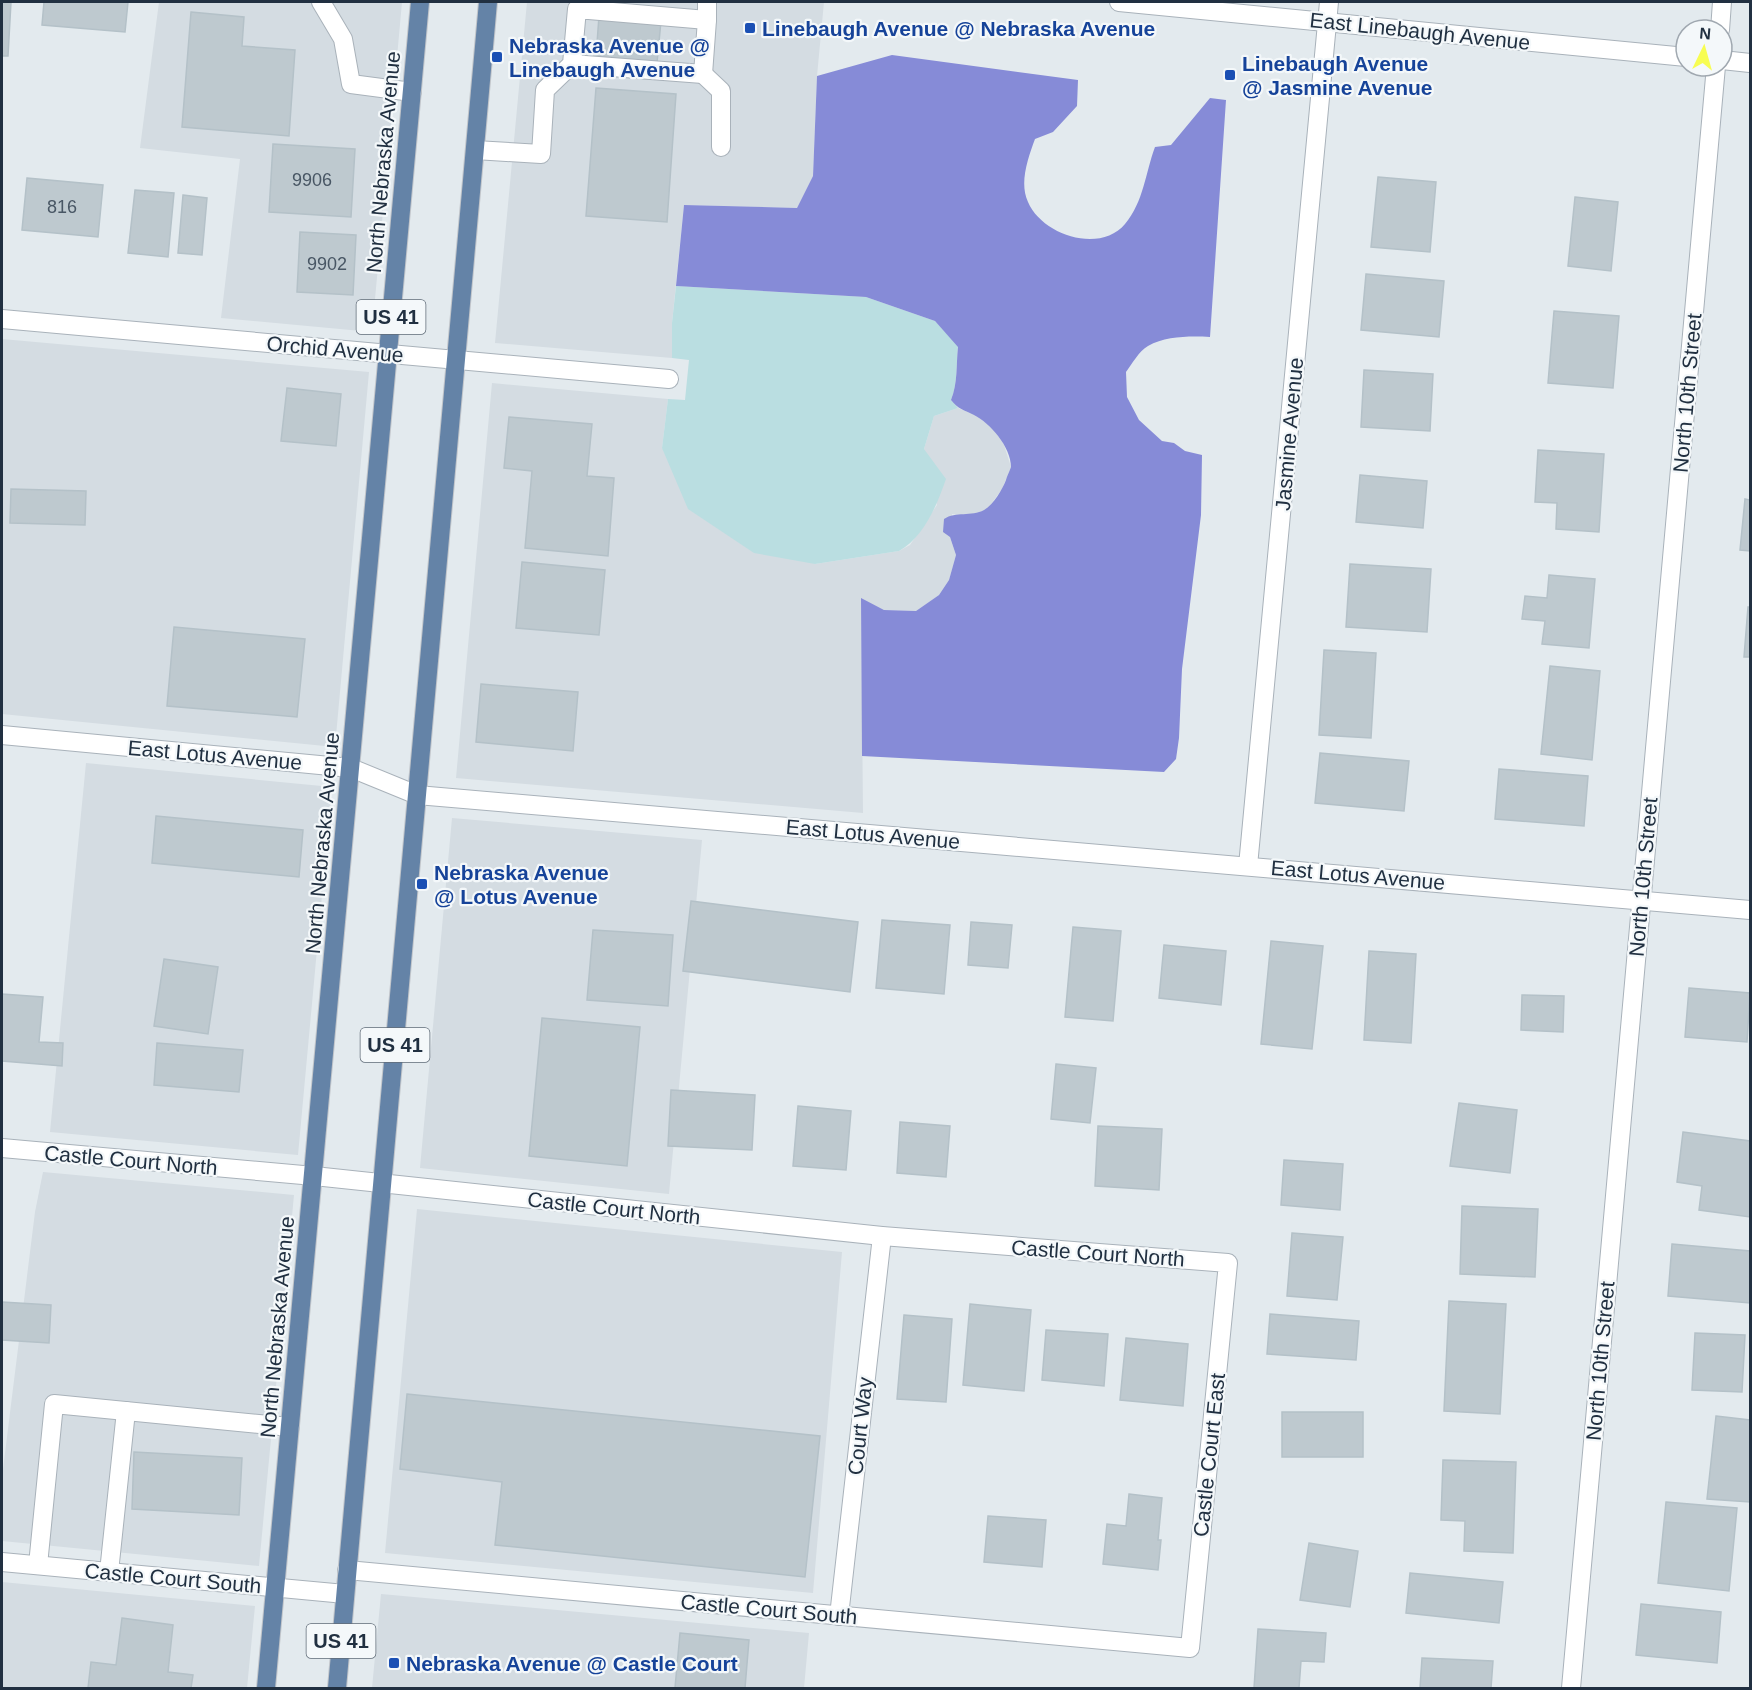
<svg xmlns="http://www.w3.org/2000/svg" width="1752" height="1690" font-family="Helvetica,sans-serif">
<rect width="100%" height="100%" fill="#e3eaee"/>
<g fill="#d4dce2">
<path d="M159 2H402L372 332 221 318 240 159 140 148Z"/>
<path d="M527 2H824L817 76 813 176 797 208 684 205 672 323V358L495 343Z"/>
<path d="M2 339 369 372 335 747 2 714Z"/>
<path d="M492 383 668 399 662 448 815 564 899 551 910 545 937 505 924 449 934 416 958 408 975 415 993 428 1004 445 1011 467 1002 489 989 507 982 511 967 516 952 514 950 537 956 555 949 580 939 595 916 611 884 610 861 599 863 813 456 778Z"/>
<path d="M86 763 332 787 298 1155 50 1132Z"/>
<path d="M452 818 702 840 669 1194 420 1168Z"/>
<path d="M43 1172 294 1195 259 1566 2 1541V1477L35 1212Z"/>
<path d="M417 1209 842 1252 813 1593 385 1553Z"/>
<path d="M2 1582 255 1606 247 1688H2Z"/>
<path d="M381 1594 809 1633 804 1688H372Z"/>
</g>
<path fill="#badee1" d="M676 286 866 297 935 321 958 346C956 365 958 383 951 400L958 408 934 416 924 449 946 479C937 505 924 537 899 551L815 564 754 553 688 509 662 448 668 399 685 400 689 360 672 358V323Z"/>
<path fill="#868bd7" d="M892 55 1078 80 1077 106 1053 132 1035 139C1028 158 1019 183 1028 202 1042 235 1100 254 1125 224 1144 201 1145 174 1155 147L1171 145 1210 98 1226 100 1210 337C1190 336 1166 336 1148 346 1139 351 1132 364 1126 372L1127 397 1139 420 1162 441 1174 443 1185 451 1202 455 1201 515 1182 669 1179 738 1176 759 1164 772 862 756 861 598 884 610 916 611 939 595 949 580 956 555 950 537 943 532 944 519C956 511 971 517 984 510 994 504 1002 490 1006 480 1007 476 1010 470 1011 467 1011 447 990 423 974 415 964 410 958 409 951 400 958 383 956 365 958 347L935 321 866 297 676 286 684 205 797 208 813 176 817 76Z"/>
<g fill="#bec9cf" stroke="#b4c1c8" stroke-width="1.5">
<path d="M2 2H11L8 56H2Z"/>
<path d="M44 2H128L125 32 42 25Z"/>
<path d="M191 12 244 17 242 46 295 50 289 136 182 127Z"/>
<path d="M599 16 661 21 657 63 596 57Z"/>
<path d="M596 88 676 94 667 222 586 216Z"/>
<path d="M273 144 355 149 351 217 269 212Z"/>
<path d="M1378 177 1436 182 1430 252 1371 247Z"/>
<path d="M27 178 103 185 98 237 22 230Z"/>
<path d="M135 190 174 193 168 257 128 253Z"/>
<path d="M183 195 207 198 202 255 178 253Z"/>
<path d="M1575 197 1618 202 1611 271 1568 266Z"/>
<path d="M300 232 356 235 353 295 297 292Z"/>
<path d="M1366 274 1444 281 1439 337 1361 330Z"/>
<path d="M1554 311 1619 316 1613 388 1548 383Z"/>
<path d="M1364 370 1433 374 1430 431 1361 427Z"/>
<path d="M287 388 341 394 336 446 281 441Z"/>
<path d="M509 417 592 424 587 476 614 478 608 556 525 548 532 471 504 468Z"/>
<path d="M1538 450 1604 454 1599 532 1556 529 1557 503 1535 502Z"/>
<path d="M1360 475 1427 481 1423 528 1356 522Z"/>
<path d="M11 489 86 491 85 525 10 523Z"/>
<path d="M1745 499 1750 500V551L1740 550Z"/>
<path d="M522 562 605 570 599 635 516 628Z"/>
<path d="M1350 564 1431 569 1427 632 1346 627Z"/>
<path d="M1549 575 1595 579 1589 648 1542 644 1545 621 1522 619 1525 596 1547 598Z"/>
<path d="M1748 607H1750V657H1744Z"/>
<path d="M174 627 305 639 297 717 167 706Z"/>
<path d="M1324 650 1376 653 1371 738 1319 735Z"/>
<path d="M1550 666 1600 671 1592 760 1541 754Z"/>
<path d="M481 684 578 692 573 751 476 742Z"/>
<path d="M1320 753 1409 761 1404 811 1315 803Z"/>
<path d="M1499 769 1588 776 1584 826 1495 819Z"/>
<path d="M156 816 303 830 299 877 152 863Z"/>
<path d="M691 901 858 922 850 992 683 971Z"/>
<path d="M882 920 950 925 944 994 876 988Z"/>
<path d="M971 922 1012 925 1008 968 968 965Z"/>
<path d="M1073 927 1121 931 1113 1021 1065 1017Z"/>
<path d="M593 930 673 935 668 1006 587 1000Z"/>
<path d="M1271 941 1323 946 1312 1049 1261 1044Z"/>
<path d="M1164 945 1226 951 1221 1005 1159 998Z"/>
<path d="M1369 951 1416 954 1411 1043 1364 1040Z"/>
<path d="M164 959 218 967 208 1034 154 1026Z"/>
<path d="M1689 988 1750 993 1747 1042 1685 1037Z"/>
<path d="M2 994 43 997 39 1042 63 1043 62 1066 2 1061Z"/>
<path d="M1522 995 1564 996 1563 1032 1521 1030Z"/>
<path d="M542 1018 640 1027 627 1166 529 1156Z"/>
<path d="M157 1043 243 1050 239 1092 154 1085Z"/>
<path d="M1056 1064 1096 1068 1090 1123 1051 1119Z"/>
<path d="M671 1090 755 1095 752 1150 668 1146Z"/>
<path d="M1459 1103 1517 1110 1510 1173 1450 1166Z"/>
<path d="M798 1106 851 1111 846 1170 793 1166Z"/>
<path d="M900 1122 950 1126 946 1177 897 1173Z"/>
<path d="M1098 1126 1162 1129 1159 1190 1095 1186Z"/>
<path d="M1683 1132 1750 1141V1217L1699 1210 1702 1186 1677 1182Z"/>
<path d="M1284 1160 1343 1164 1340 1210 1281 1205Z"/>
<path d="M1462 1206 1538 1209 1535 1277 1460 1274Z"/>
<path d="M1292 1233 1343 1237 1337 1300 1287 1296Z"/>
<path d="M1672 1244 1750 1251V1303L1668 1296Z"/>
<path d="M1449 1301 1506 1304 1500 1414 1444 1411Z"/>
<path d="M2 1302 51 1305 49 1343 2 1340Z"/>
<path d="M970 1304 1031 1310 1024 1391 963 1385Z"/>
<path d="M1270 1314 1359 1321 1356 1360 1267 1354Z"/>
<path d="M904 1315 952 1319 946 1402 897 1399Z"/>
<path d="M1046 1330 1108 1334 1104 1386 1042 1380Z"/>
<path d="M1695 1333 1745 1335 1742 1392 1692 1390Z"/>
<path d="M1126 1338 1188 1344 1183 1406 1120 1400Z"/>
<path d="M407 1394 820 1436 805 1577 495 1545 502 1482 400 1469Z"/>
<rect x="1282" y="1412" width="81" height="45"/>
<path d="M1716 1416 1750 1420V1502L1707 1499Z"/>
<path d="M134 1452 242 1458 239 1515 132 1509Z"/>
<path d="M1443 1460 1516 1462 1513 1553 1464 1551 1465 1521 1441 1520Z"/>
<path d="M1129 1494 1162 1498 1158 1540H1161L1158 1570 1103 1564 1107 1524 1126 1526Z"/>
<path d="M1666 1502 1737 1508 1729 1591 1658 1583Z"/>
<path d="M988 1516 1046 1520 1042 1567 984 1562Z"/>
<path d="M1309 1543 1358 1551 1350 1607 1300 1600Z"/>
<path d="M1410 1573 1503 1582 1499 1623 1406 1613Z"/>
<path d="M1641 1604 1721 1612 1717 1663 1636 1655Z"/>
<path d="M122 1618 173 1625 168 1672 193 1675 191 1688H88L91 1662 116 1665Z"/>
<path d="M1258 1629 1326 1633 1324 1662 1301 1661 1299 1688H1254Z"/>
<path d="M680 1633 749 1640 745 1688H675Z"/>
<path d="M1422 1658 1493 1661 1491 1688H1420Z"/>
</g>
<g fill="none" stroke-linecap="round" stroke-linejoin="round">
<defs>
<g id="minor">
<path d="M321 2 343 39 351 84 412 92"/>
<path d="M1119 2 1686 57"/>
<path d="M1720 30 1722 2"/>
<path d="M1722 60 1750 63"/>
<path d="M572 64 703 74 707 20"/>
<path d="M703 74 721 91V147"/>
<path d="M475 150 541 154 545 90 572 64 577 9 707 20V2"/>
<path d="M2 319 669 379"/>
<path d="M2 735 351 768 417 795 1750 910"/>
<path d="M1248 866 1329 2"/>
<path d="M2 1148 314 1176 882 1236 1228 1263 1190 1648 347 1570"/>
<path d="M2 1562 345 1594"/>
<path d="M38 1565 54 1404 290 1427"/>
<path d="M109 1572 126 1411"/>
<path d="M839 1616 882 1236"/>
<path d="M1571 1688 1716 66"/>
</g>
<g id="major">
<path d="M266 1688 420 2"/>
<path d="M337 1688 488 2"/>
</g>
</defs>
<use href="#minor" stroke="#a9b2ba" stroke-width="20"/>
<use href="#major" stroke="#c1c5ca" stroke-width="20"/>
<use href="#minor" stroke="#fff" stroke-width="18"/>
<use href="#major" stroke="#6483a7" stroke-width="18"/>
</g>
<g fill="#1a4fb4" stroke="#f4f8fa" stroke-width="2">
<rect x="744" y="22" width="12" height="12" rx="3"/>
<rect x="491" y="51" width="12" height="12" rx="3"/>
<rect x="1224" y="69" width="12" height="12" rx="3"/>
<rect x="416" y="878" width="12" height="12" rx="3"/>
<rect x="388" y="1657" width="12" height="12" rx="3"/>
</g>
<g text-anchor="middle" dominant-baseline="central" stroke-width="4.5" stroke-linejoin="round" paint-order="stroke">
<g font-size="18" fill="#485664">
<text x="312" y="180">9906</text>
<text x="62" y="207">816</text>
<text x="327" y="264">9902</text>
</g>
<g fill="#f4f8fa" stroke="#606c78" stroke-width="1.5">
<rect x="356.5" y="300" width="69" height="34" rx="4.5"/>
<rect x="360.5" y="1028" width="69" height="34" rx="4.5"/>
<rect x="306.5" y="1624" width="69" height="34" rx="4.5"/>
</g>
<g font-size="20" font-weight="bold" fill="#213041">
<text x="391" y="317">US 41</text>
<text x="395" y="1045">US 41</text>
<text x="341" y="1641">US 41</text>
</g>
<g font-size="21" font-weight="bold" fill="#164399" stroke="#f4f8fa" text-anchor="start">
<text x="762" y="28">Linebaugh Avenue @ Nebraska Avenue</text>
<text x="509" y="45">Nebraska Avenue @<tspan x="509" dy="24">Linebaugh Avenue</tspan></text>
<text x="1242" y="63">Linebaugh Avenue<tspan x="1242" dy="24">@ Jasmine Avenue</tspan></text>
<text x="434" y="872">Nebraska Avenue<tspan x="434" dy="24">@ Lotus Avenue</tspan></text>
<text x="406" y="1663">Nebraska Avenue @ Castle Court</text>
</g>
<g font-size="21" fill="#213041" stroke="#f4f8fa">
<text transform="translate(1420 31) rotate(6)">East Linebaugh Avenue</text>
<text transform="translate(383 162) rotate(-85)">North Nebraska Avenue</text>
<text transform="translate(335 349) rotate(5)">Orchid Avenue</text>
<text transform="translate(1687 393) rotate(-85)">North 10th Street</text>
<text transform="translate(1289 434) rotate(-85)">Jasmine Avenue</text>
<text transform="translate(215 755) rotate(5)">East Lotus Avenue</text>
<text transform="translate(873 834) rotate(5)">East Lotus Avenue</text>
<text transform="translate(322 843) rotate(-85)">North Nebraska Avenue</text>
<text transform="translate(1358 875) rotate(5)">East Lotus Avenue</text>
<text transform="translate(1643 877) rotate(-85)">North 10th Street</text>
<text transform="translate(131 1160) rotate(5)">Castle Court North</text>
<text transform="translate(614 1208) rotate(6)">Castle Court North</text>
<text transform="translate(1098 1253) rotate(4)">Castle Court North</text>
<text transform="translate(277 1327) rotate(-85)">North Nebraska Avenue</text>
<text transform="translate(1600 1361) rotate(-85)">North 10th Street</text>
<text transform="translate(860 1426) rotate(-84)">Court Way</text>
<text transform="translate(1209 1455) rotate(-84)">Castle Court East</text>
<text transform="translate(173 1578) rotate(5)">Castle Court South</text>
<text transform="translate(769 1609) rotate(5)">Castle Court South</text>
</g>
</g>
<rect width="1752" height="1690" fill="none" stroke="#213041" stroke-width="6"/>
<g transform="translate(1704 48) rotate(5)"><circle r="28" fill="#f4f8fa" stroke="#a0a8b0" stroke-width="1.5"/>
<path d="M0-4.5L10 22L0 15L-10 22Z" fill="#f7fd52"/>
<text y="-9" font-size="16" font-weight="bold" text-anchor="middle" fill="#213041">N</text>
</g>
</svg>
